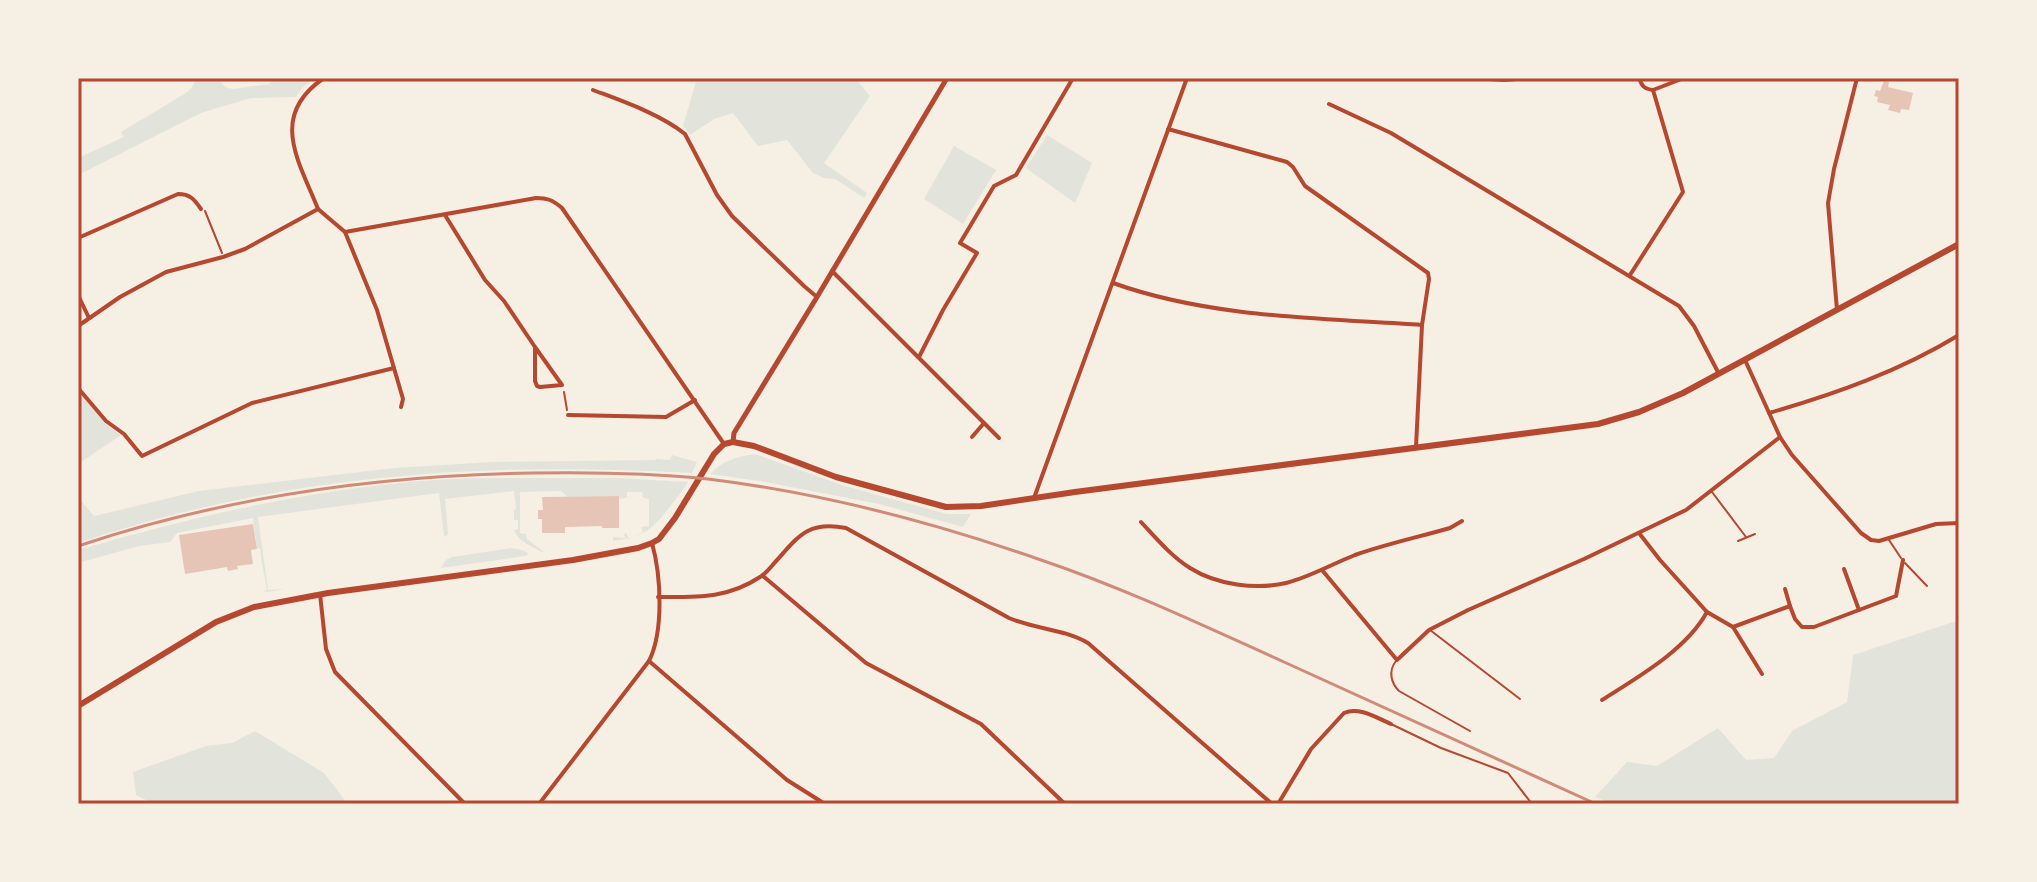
<svg xmlns="http://www.w3.org/2000/svg" width="2037" height="882" font-family="'Noto Sans',sans-serif">
<rect width="100%" height="100%" fill="#f6efe4"/>
<g fill="#e2e4dc">
<path d="M196 78H217L225 87 233 89 269 84 275 78H316L303 87 296 97 251 98 201 113 78 175V158L124 137 121 132 186 93 192 88Z"/>
<path d="M697 78H855L870 96 824 163 867 193 864 198 835 179 824 178 813 173 787 140 758 146 733 113 714 119 690 135 683 126Z"/>
<path d="M1047 135 1092 163 1075 203 1026 168Z"/>
<path d="M954 146 996 170 963 224 924 199Z"/>
<path d="M78 392 105 423 121 435 78 464Z"/>
<path d="M755 454 845 486 947 514H971L963 527 879 504 765 482 710 474C722 461 737 456 755 454Z"/>
<path d="M672 455 697 462 692 473C481 461 279 475 78 543V497L94 516 199 491 394 468 491 462 655 460 656 459 670 460Z"/>
<path d="M534 478H618L688 482C683 490 678 497 672 504 654 528 645 537 613 541V537L625 538 624 534 626 533 629 539 643 532 641 527 649 526V499L643 498 642 492H627V498L619 499V496L568 497 561 491 520 492V533L526 534 527 539 544 552H542C531 546 519 542 514 530L518 529V520H514V510L516 509 514 491 445 499 448 534 446 536H444L439 493 258 517 268 590 285 589 267 592 263 591 267 590C265 575 261 562 260 548H257L253 518 177 533 170 542 139 546 78 563V550C184 519 290 494 400 483 444 478 489 478 534 478Z"/>
<path d="M511 548 523 550 529 554 525 556 441 568 446 560 452 557Z"/>
<path d="M1959 620V804H1613L1595 797 1627 762 1657 766 1718 728 1746 760 1774 758 1792 731 1847 702 1853 655Z"/>
<path d="M255 731 324 773 348 804H154L136 795 133 772 206 746 232 743Z"/>
</g>
<g fill="#e6c5b7">
<path d="M1884 81 1889 82 1888 87 1913 93 1909 110 1901 109 1900 113 1888 110 1890 105 1877 102 1878 97 1874 96 1876 90 1880 91Z"/>
<path d="M619 496V528H602V526L565 527V533H542V519H538V510H543L542 497Z"/>
<path d="M253 524 257 549 251 550 253 564 237 566 238 569 228 571 227 567 185 574 179 535Z"/>
</g>
<g fill="none" stroke-linecap="round" stroke-linejoin="round">
<g stroke="#b5482f" stroke-width="2">
<path d="M205 211 222 253"/>
<path d="M564 392 567 410"/>
</g>
<g stroke="#b5482f" stroke-width="2">
<path d="M1712 492 1746 537"/>
<path d="M1889 540 1901 558"/>
<path d="M1738 541 1755 534"/>
<path d="M1905 563 1927 586"/>
<path d="M1430 630 1520 699"/>
<path d="M1396 661C1388 671 1391 683 1399 691L1470 731"/>
<path d="M1391 724 1441 748 1508 773 1532 804"/>
</g>
<g stroke="#b5482f" stroke-width="4">
<path d="M1473 78 1504 80 1530 78"/>
<path d="M1639 78C1642 86 1644 89 1653 90"/>
<path d="M593 90C622 101 660 114 685 134L717 195 732 216 804 286 817 297"/>
<path d="M1653 90 1684 78"/>
<path d="M1329 104 1391 133 1679 306 1694 326 1719 374"/>
<path d="M1168 129 1287 162 1293 167 1305 186 1428 273 1429 279 1422 325 1416 447"/>
<path d="M318 209 345 232 536 198C547 198 553 200 562 208L724 444"/>
<path d="M445 215 485 280 504 301 535 347V381L537 386 540 387 562 385 535 347"/>
<path d="M345 232 377 310 403 399 401 407"/>
<path d="M78 238 178 194C190 194 194 199 201 209"/>
<path d="M832 271 999 438"/>
<path d="M1630 275 1683 192 1653 90"/>
<path d="M1113 283C1211 318 1319 318 1422 325"/>
<path d="M78 295 89 318"/>
<path d="M1837 310 1828 203 1834 169 1857 78"/>
<path d="M78 326 120 297 166 272 223 257 245 249 318 209C299 161 268 116 324 78"/>
<path d="M919 357 943 310 977 253 960 243 994 186 1016 175 1073 78"/>
<path d="M1745 360 1780 437 1792 455 1861 533 1871 540 1879 541 1936 524 1959 523"/>
<path d="M78 388 106 421 124 434 142 456 252 403 394 368"/>
<path d="M1769 413C1835 394 1900 371 1959 335"/>
<path d="M568 415 666 417 695 400"/>
<path d="M972 437 984 423"/>
<path d="M1034 498 1187 78"/>
<path d="M1141 522C1156 538 1171 556 1190 568 1217 585 1256 590 1286 583 1310 577 1332 564 1355 555 1386 544 1419 537 1450 528L1462 521"/>
<path d="M1639 533 1660 560 1707 612 1733 627 1762 674"/>
<path d="M1844 569 1859 610"/>
<path d="M1322 570 1397 660 1429 630 1468 610 1584 559 1686 510 1780 437"/>
<path d="M763 576 866 663 981 724 1065 804"/>
<path d="M1785 589 1790 606"/>
<path d="M320 594 326 649 335 672 465 804"/>
<path d="M658 597C696 597 727 599 760 577 767 573 772 565 778 559 800 534 810 521 846 528L1009 618C1035 629 1064 629 1088 643L1272 804"/>
<path d="M1733 627 1790 606 1795 619 1802 627H1814L1896 596 1903 560"/>
<path d="M649 661 787 780 825 804"/>
<path d="M1602 700C1638 677 1686 650 1707 612"/>
<path d="M539 804 649 661C664 631 661 575 652 543"/>
<path d="M1278 804 1311 749 1344 713C1359 706 1377 718 1391 724"/>
</g>
<path stroke="#b5482f" stroke-width="5" d="M733 442 734 433 817 297 947 78"/>
<path stroke="#b5482f" stroke-width="6" d="M78 706 216 622 254 607 328 593 573 560 638 548 652 543 659 539 675 518 714 454 724 444 733 442 754 446 836 477 946 507 981 506 1075 492 1598 424 1639 412 1683 393 1959 244"/>
<path stroke="#cf8b77" stroke-width="3" d="M78 546C225 497 378 475 533 473 591 472 650 473 708 479 822 493 933 522 1041 560 1124 588 1204 626 1284 662 1388 710 1492 757 1596 804"/>
</g>
<rect width="2037" height="882" fill="none" stroke="#f6efe4" stroke-width="160"/>
<rect x="80" y="80" width="1877" height="722" fill="none" stroke="#b5482f" stroke-width="3"/>
</svg>
